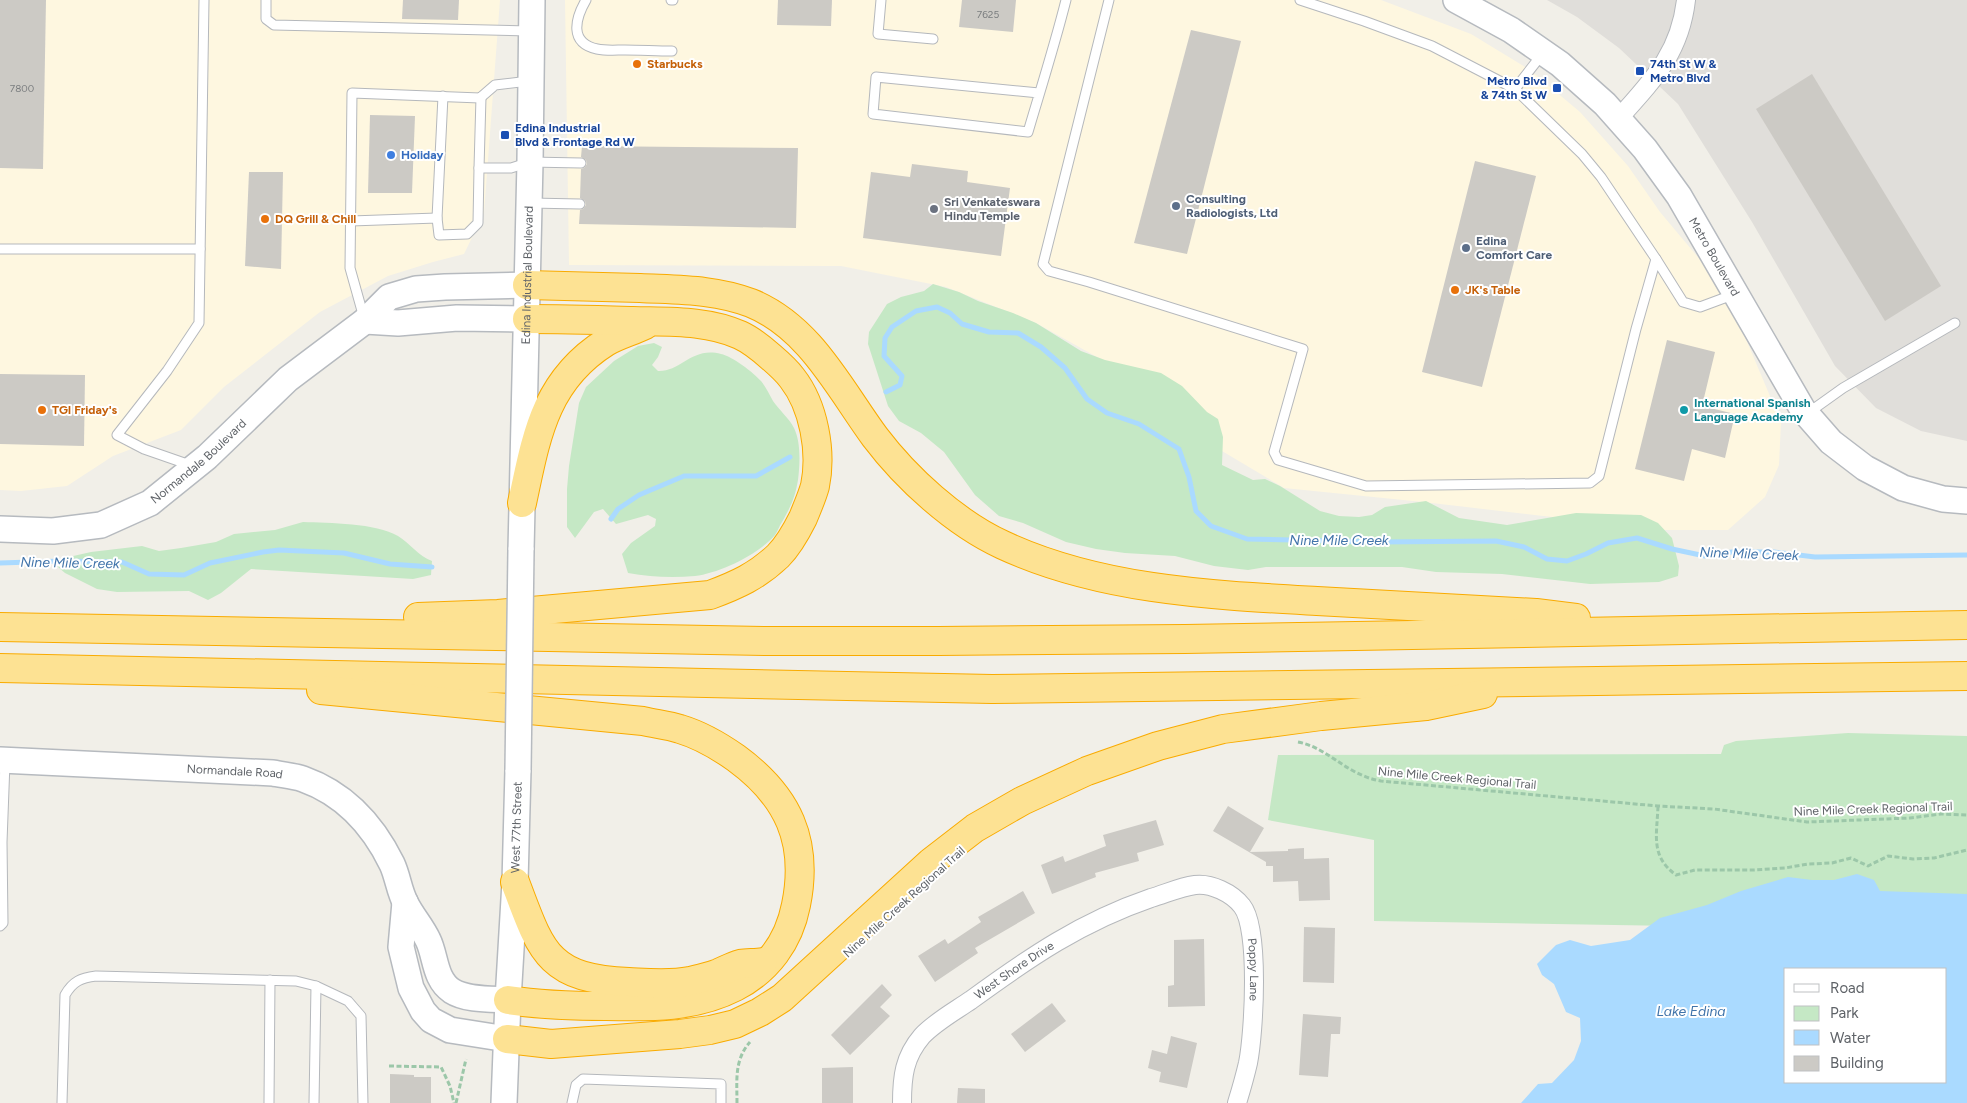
<svg xmlns="http://www.w3.org/2000/svg" width="1967" height="1103" font-family="Figtree,sans-serif">
<rect width="100%" height="100%" fill="#f1efe8"/>
<g fill="#fef7e0">
<path d="M0 0H500L484 213 464 254 433 262 388 276 320 312 224 387 181 430 113 456 67 486 21 491 0 490Z"/>
<path d="M565 0H1381L1471 34 1530 70 1580 112 1628 166 1660 212 1707 268 1729 299 1781 422 1779 465 1765 497 1728 530H1665L1423 502 1284 488 1222 451 1213 416 1097 357 1036 323 946 287 841 266 569 265Z"/>
</g>
<path fill="#e0deda" d="M1547 0H1967V441L1921 431 1876 408 1835 366 1752 222 1678 104 1619 48 1577 17Z"/>
<g fill="#c5e8c5">
<path d="M933 284 959 292 978 301 1013 313 1036 323 1081 351 1105 360 1161 373 1182 386 1207 412 1218 419 1223 437 1222 465 1253 480 1265 479 1280 486 1320 511 1339 516 1359 517 1372 515 1385 507 1426 501 1459 518 1507 525 1576 513 1641 515 1658 523 1672 538 1679 566 1678 576 1659 582 1590 584 1502 574 1436 572 1402 567H1266L1248 570 1214 566 1175 556 1125 553 1096 549 1066 542 1023 523 999 516 975 495 944 452 921 433 899 421 888 406 868 344 869 332 887 304 901 297 924 291Z"/>
<path d="M654 343 662 347 658 357 652 365 658 371C681 372 692 346 721 354 732 356 754 373 761 381 766 387 769 394 773 401 779 410 789 418 794 428 801 442 800 464 798 480 795 498 791 506 782 522 779 526 778 531 775 535 759 554 720 573 695 576 672 578 650 577 628 573L622 554 631 543 655 526 656 519 648 515 616 524 603 509 594 512 575 538 567 527V489L569 466 579 403 586 387 614 361 638 346Z"/>
<path d="M303 522C329 523 376 523 398 536 410 543 418 556 432 561L431 575 413 579 251 569 221 593 208 600 189 591 117 592 97 589 65 573 51 561 91 552 142 546 159 551 181 548 216 542 234 534 275 530Z"/>
<path d="M1848 733 1967 736V931L1374 921V840L1268 820 1278 755 1721 754 1724 745 1736 741Z"/>
</g>
<path fill="#aadaff" fill-rule="evenodd" d="M1857 874 1874 880 1880 891 1967 894V1103H1521L1538 1084 1552 1083 1574 1060 1581 1041 1580 1018 1566 1012 1554 984 1542 975 1537 964 1556 945 1570 940 1591 946 1630 940 1660 918 1707 905 1741 891 1788 877 1812 880H1834ZM1786 969H1946V1082H1786Z"/>
<g fill="none" stroke-linecap="round" stroke-linejoin="round">
<g stroke="#aadaff" stroke-width="5">
<path d="M886 392 900 385 902 376 884 356 885 338 892 327 916 311 937 307 950 313 962 324 989 332 1018 333 1041 347 1065 368 1087 399 1107 413 1139 424 1179 449 1189 477 1196 511 1211 526 1247 539 1378 542 1496 541 1524 547 1547 559 1567 561 1586 554 1608 543 1637 538 1672 549 1705 556 1732 552H1774L1815 557 1967 555"/>
<path d="M611 519 618 509 639 495 684 476H756L790 457"/>
<path d="M0 563 62 561 122 562 149 574 184 575 210 563 263 552 279 550 344 553 390 564 432 567"/>
</g>
</g>
<g fill="#cccac5">
<path d="M0 0H46L43 169 0 168Z"/>
<path d="M403 0H459L458 20 402 19Z"/>
<path d="M778 0H832L831 26 777 25Z"/>
<path d="M962 0H1016L1013 32 959 27Z"/>
<path d="M1191 30 1241 41 1187 254 1134 243Z"/>
<path d="M1812 74 1941 286 1885 321 1756 109Z"/>
<path d="M370 115 415 116 412 193H368Z"/>
<path d="M582 146 798 148 796 228 579 224 580 210 583 209 586 205 585 201 580 198 581 169 584 168 587 164 586 160 581 157Z"/>
<path d="M1475 161 1536 176 1482 387 1422 372Z"/>
<path d="M912 164 968 171 967 182 1010 188 1001 256 863 238 871 172 910 177Z"/>
<path d="M249 172H283L281 269 245 266Z"/>
<path d="M1667 340 1715 352 1702 406 1735 414 1725 458 1692 449 1684 481 1635 469Z"/>
<path d="M0 374 85 375 84 446 0 444Z"/>
<path d="M1228 806 1264 828 1250 852 1288 851V849L1304 848V859L1329 858 1330 900 1299 901 1298 881 1273 882V866H1266V862L1213 831Z"/>
<path d="M1156 820 1164 845 1137 853 1139 861 1095 873 1096 877 1052 894 1041 865 1063 856 1065 862 1106 846 1103 835Z"/>
<path d="M1023 891 1035 913 975 948 978 953 935 982 918 956 945 939 948 944 981 922 978 917Z"/>
<path d="M1304 927 1335 928 1334 983 1303 982Z"/>
<path d="M1204 939 1205 1006 1168 1007V986L1174 985V940Z"/>
<path d="M882 984 892 995 880 1007 890 1016 850 1055 831 1035Z"/>
<path d="M1052 1003 1066 1021 1025 1052 1011 1034Z"/>
<path d="M1303 1014 1341 1017 1340 1034H1331L1328 1077 1299 1075Z"/>
<path d="M1171 1036 1197 1043 1187 1088 1159 1082 1161 1072 1148 1068 1152 1050 1167 1054Z"/>
<path d="M853 1067V1103H822V1068Z"/>
<path d="M390 1074 414 1075V1077H431V1103H390Z"/>
<path d="M958 1088 985 1089V1103H957Z"/>
</g>
<g fill="none" stroke-linecap="round" stroke-linejoin="round">
<defs>
<g id="lane">
<path d="M266 0V19L274 25 530 31"/>
<path d="M586 0C575 19 569 43 597 49 606 51 616 50 625 50 641 50 656 51 672 51"/>
<path d="M671 0H673"/>
<path d="M881 0 878 34 933 39"/>
<path d="M1109 0 1043 264 1049 271 1089 282 1303 349 1274 452 1278 460 1366 486 1590 483 1599 476 1636 329 1656 259 1683 302 1700 307 1735 294"/>
<path d="M1300 0 1364 21 1432 46 1515 89"/>
<path d="M1543 53 1515 89 1582 154 1601 177 1656 259"/>
<path d="M1039 93 876 77 873 114 1028 132C1041 88 1055 44 1066 0"/>
<path d="M481 97 479 168H511L530 162 581 163"/>
<path d="M530 203 580 204"/>
<path d="M437 218 443 96"/>
<path d="M351 221 437 218 439 235 467 234 478 223 479 168"/>
<path d="M0 249H200"/>
<path d="M364 318 350 268 352 93 480 98 495 85 529 81"/>
<path d="M1808 413 1843 388 1955 323"/>
<path d="M190 465 144 449 117 435 167 371 199 323 204 0"/>
<path d="M0 926 3 923 2 842 5 762"/>
<path d="M62 1103 65 995C73 981 81 978 96 976L296 981 316 986 348 1001 361 1016 363 1103"/>
<path d="M269 1103 270 980"/>
<path d="M314 1103 316 986"/>
<path d="M572 1103 576 1085 583 1079 721 1084V1103"/>
</g>
<g id="street">
<path d="M1619 118C1653 80 1680 53 1686 0"/>
<path id="s1" d="M902 1103C902 1077 904 1057 922 1036 935 1022 955 1011 971 1000 1030 957 1081 922 1151 898 1165 894 1180 887 1195 885 1211 883 1232 893 1242 906 1260 928 1254 1033 1248 1063 1245 1076 1241 1090 1237 1103"/>
</g>
<g id="secondary">
<path id="s2" d="M1456 0 1511 30 1560 64 1605 104 1645 149 1679 196 1803 410 1831 442 1865 468 1903 488 1943 499 1967 501"/>
<path d="M365 321 398 323 457 318 527 319"/>
<path id="s3" d="M0 529 53 531 101 525 150 503 207 457 288 379 365 321 389 297 416 289 445 287 527 285"/>
<path id="s4" d="M521 550 530 162 532 0"/>
<path id="s5" d="M0 760 273 773C283 775 294 776 303 779 345 794 373 825 392 864 398 877 399 891 406 904 412 916 422 927 428 940 436 956 434 979 452 991 466 1000 491 999 508 1000"/>
<path d="M405 902 401 947 411 988 423 1011 431 1020 450 1030 507 1039"/>
<path id="s6" d="M504 1103 508 1000 515 882 518 770"/>
</g>
<g id="highway">
<path d="M527 285C565 286 602 287 640 288 677 290 715 289 751 303 810 327 839 388 875 437 906 478 955 523 1003 545 1100 590 1211 595 1317 601 1390 605 1463 609 1536 613L1576 618"/>
<path d="M522 503C536 438 544 381 606 342 618 335 633 331 645 325"/>
<path d="M418 617 498 614 710 595C737 585 757 576 778 556 789 545 796 532 803 518 807 508 812 497 815 486 822 452 814 406 792 378 786 370 778 363 771 357 762 349 751 340 740 335 707 320 669 322 633 321 597 320 562 319 527 319"/>
<path d="M0 627 766 641H938L1185 639 1967 625"/>
<path d="M0 668 992 689 1967 676"/>
<path d="M321 690 643 721C655 724 668 725 680 729 700 735 719 746 736 758 788 796 809 841 796 905 789 941 768 970 735 987 694 1008 651 1007 606 1006 573 1006 541 1005 508 1000"/>
<path d="M515 882C541 951 547 979 629 982 649 983 670 985 690 981 698 979 707 977 716 974 724 971 732 966 740 964 748 963 756 963 763 962"/>
<path d="M507 1039 551 1044 680 1034 710 1030 735 1024 760 1012 782 998 931 862 975 828 1022 801 1087 771 1158 746 1223 729 1321 716 1426 706 1483 694"/>
</g>
</defs>
<use href="#lane" stroke="#b5b8bc" stroke-width="11"/>
<use href="#street" stroke="#b5b8bc" stroke-width="20"/>
<use href="#secondary" stroke="#b6babf" stroke-width="28"/>
<use href="#highway" stroke="#f9ab00" stroke-width="30"/>
<g stroke="#9cc7a9" stroke-width="3" stroke-dasharray="5 2.5" stroke-linecap="butt">
<path d="M1298 742C1329 748 1346 775 1381 781L1658 806 1714 809 1807 822 1910 818 1941 814 1967 815"/>
<path d="M1658 806C1657 835 1650 856 1676 875L1695 870H1753L1785 868 1808 864 1832 863 1851 858 1868 866 1888 856 1913 859 1934 858 1967 850"/>
<path d="M389 1066 441 1067 450 1086 454 1103"/>
<path d="M456 1103 466 1059"/>
<path d="M737 1103C737 1081 734 1060 750 1042"/>
</g>
<use href="#lane" stroke="#fff" stroke-width="9"/>
<use href="#street" stroke="#fff" stroke-width="18"/>
<use href="#secondary" stroke="#fff" stroke-width="25"/>
<use href="#highway" stroke="#fde293" stroke-width="28"/>
<defs>
<path id="secondary-bridge" d="M518 770 521 550"/>
</defs>
<use href="#secondary-bridge" stroke="#b6babf" stroke-width="28" stroke-linecap="butt"/>
<use href="#secondary-bridge" stroke="#fff" stroke-width="25"/>
</g>
<g fill="#e8710a" stroke="#fff" stroke-width="2">
<circle cx="637" cy="64" r="5"/>
<circle cx="265" cy="219" r="5"/>
<circle cx="1455" cy="290" r="5"/>
<circle cx="42" cy="410" r="5"/>
</g>
<g fill="#1a4fb4" stroke="#fff" stroke-width="2">
<rect x="1635" y="66" width="10" height="10" rx="2.5"/>
<rect x="1552" y="83" width="10" height="10" rx="2.5"/>
<rect x="500" y="130" width="10" height="10" rx="2.5"/>
</g>
<circle fill="#3f7fe0" stroke="#fff" stroke-width="2" cx="391" cy="155" r="5"/>
<g fill="#5c6f8a" stroke="#fff" stroke-width="2">
<circle cx="1176" cy="206" r="5"/>
<circle cx="1466" cy="248" r="5"/>
</g>
<circle fill="#6b7280" stroke="#fff" stroke-width="2" cx="934" cy="209" r="5"/>
<circle fill="#0f9aa8" stroke="#fff" stroke-width="2" cx="1684" cy="410" r="5"/>
<g text-anchor="middle" dominant-baseline="central" stroke-width="4" stroke-linejoin="round" paint-order="stroke">
<g font-size="10" fill="#7a7d7f">
<text x="988" y="14">7625</text>
<text x="22" y="88">7800</text>
</g>
<g font-size="12" font-weight="bold" fill="#c56008" stroke="#fff" text-anchor="start">
<text x="647" y="64">Starbucks</text>
<text x="275" y="219">DQ Grill &amp; Chill</text>
<text x="1465" y="290">JK's Table</text>
<text x="52" y="410">TGI Friday's</text>
</g>
<g font-size="12" font-weight="bold" fill="#164399" stroke="#fff" text-anchor="start">
<text x="1650" y="64">74th St W &amp;<tspan x="1650" dy="14">Metro Blvd</tspan></text>
<text x="1547" y="81" text-anchor="end">Metro Blvd<tspan x="1547" dy="14">&amp; 74th St W</tspan></text>
<text x="515" y="128">Edina Industrial<tspan x="515" dy="14">Blvd &amp; Frontage Rd W</tspan></text>
</g>
<g font-size="12" font-weight="bold" fill="#366cbe" stroke="#fff" text-anchor="start">
<text x="401" y="155">Holiday</text>
</g>
<g font-size="12" font-weight="bold" fill="#4e5e75" stroke="#fff" text-anchor="start">
<text x="1186" y="199">Consulting<tspan x="1186" dy="14">Radiologists, Ltd</tspan></text>
<text x="1476" y="241">Edina<tspan x="1476" dy="14">Comfort Care</tspan></text>
</g>
<g font-size="12" font-weight="bold" fill="#5b616d" stroke="#fff" text-anchor="start">
<text x="944" y="202">Sri Venkateswara<tspan x="944" dy="14">Hindu Temple</tspan></text>
</g>
<g font-size="12" fill="#5f6368" stroke="#fff">
<text stroke="none"><textPath href="#s2" startOffset="371">Metro Boulevard</textPath></text>
<text stroke="none"><textPath href="#s4" startOffset="275">Edina Industrial Boulevard</textPath></text>
<text stroke="none"><textPath href="#s3" startOffset="219">Normandale Boulevard</textPath></text>
<text stroke="none"><textPath href="#s5" startOffset="235">Normandale Road</textPath></text>
<text transform="translate(1457 778) rotate(5)">Nine Mile Creek Regional Trail</text>
<text transform="translate(1873 809) rotate(-2)">Nine Mile Creek Regional Trail</text>
<text stroke="none"><textPath href="#s6" startOffset="276">West 77th Street</textPath></text>
<text transform="translate(904 902) rotate(-42)">Nine Mile Creek Regional Trail</text>
<text stroke="none"><textPath href="#s1" startOffset="505">Poppy Lane</textPath></text>
<text stroke="none"><textPath href="#s1" startOffset="185">West Shore Drive</textPath></text>
</g>
<g font-size="12" font-weight="bold" fill="#0d838f" stroke="#fff" text-anchor="start">
<text x="1694" y="403">International Spanish<tspan x="1694" dy="14">Language Academy</tspan></text>
</g>
<g font-size="14" font-style="italic" fill="#4174aa" stroke="#fff">
<text x="1339" y="540">Nine Mile Creek</text>
<text transform="translate(1749 554) rotate(2)">Nine Mile Creek</text>
<text transform="translate(70 563) rotate(1)">Nine Mile Creek</text>
<text x="1691" y="1011">Lake Edina</text>
</g>
</g>
<rect x="1784" y="968" width="162" height="115" fill="#ffffff" stroke="#bfc1c3"/>
<rect x="1794" y="984" width="25" height="8" fill="#ffffff" stroke="#bfc1c3"/>
<text x="1830" y="993" font-size="15" fill="#5f6368">Road</text>
<rect x="1794" y="1006" width="25" height="15" fill="#c5e8c5" stroke="#bfc1c3"/>
<text x="1830" y="1018" font-size="15" fill="#5f6368">Park</text>
<rect x="1794" y="1030" width="25" height="15" fill="#aadaff" stroke="#bfc1c3"/>
<text x="1830" y="1043" font-size="15" fill="#5f6368">Water</text>
<rect x="1794" y="1056" width="25" height="15" fill="#cccac5" stroke="#bfc1c3"/>
<text x="1830" y="1068" font-size="15" fill="#5f6368">Building</text>
</svg>
